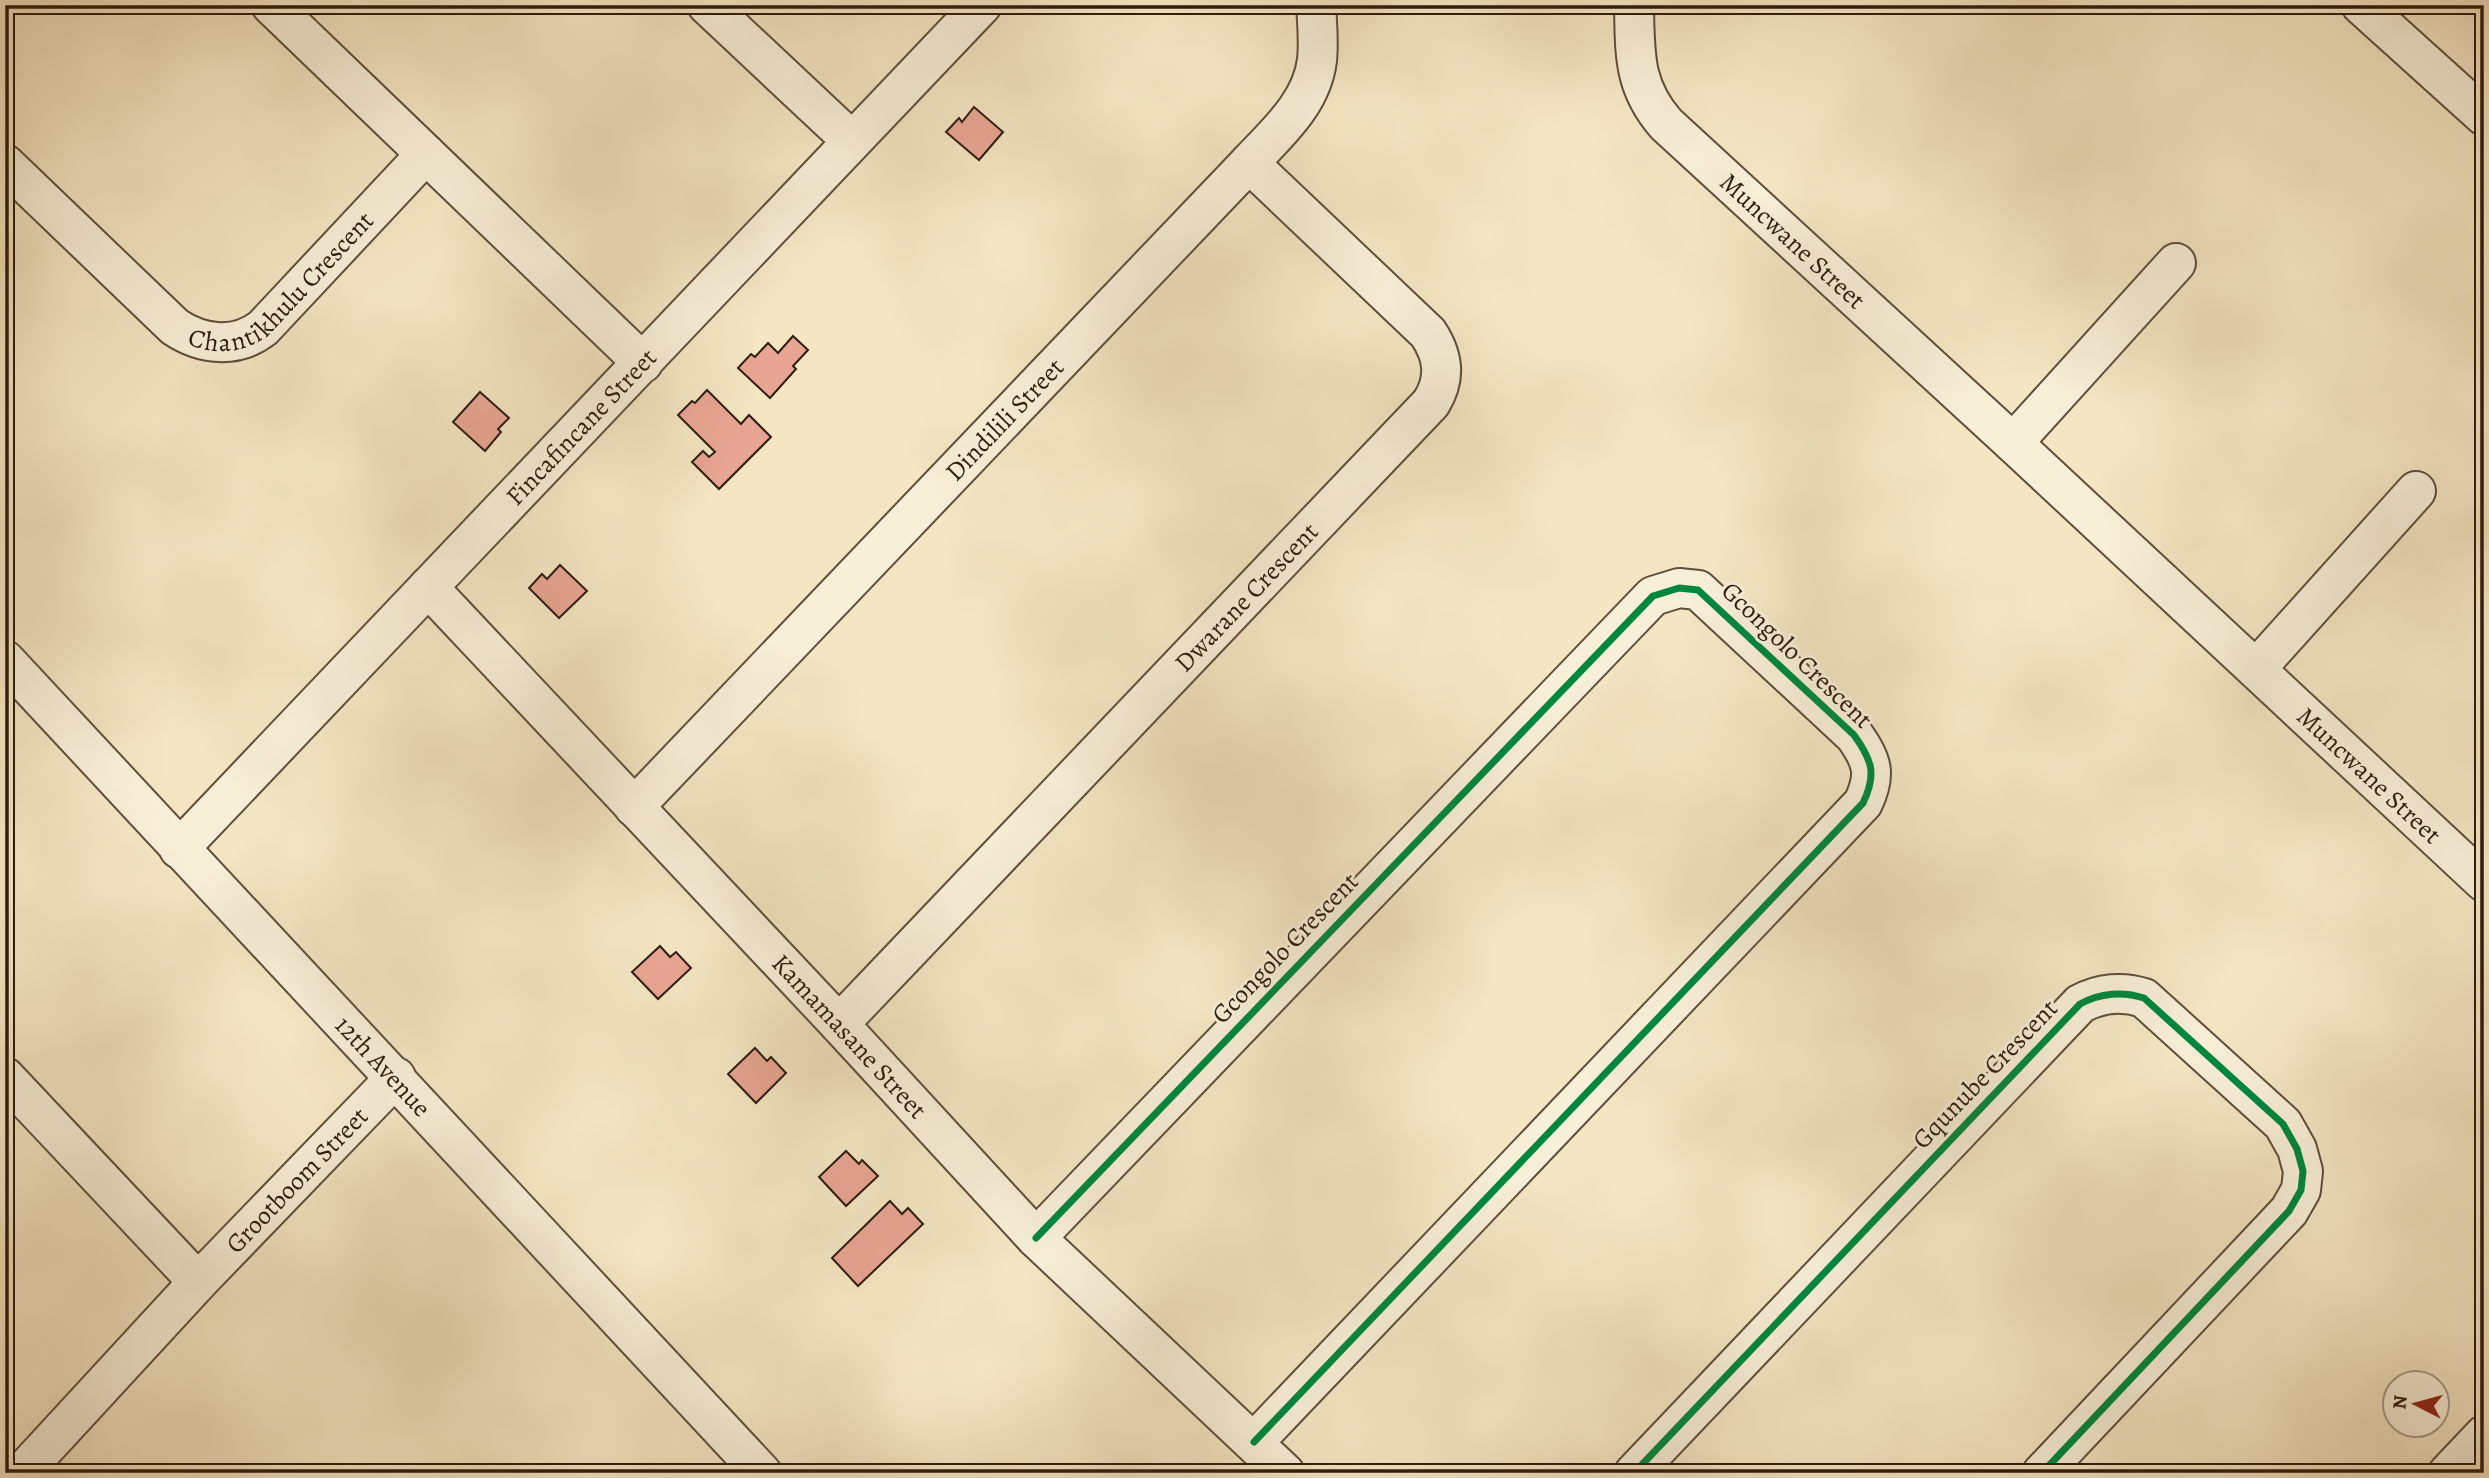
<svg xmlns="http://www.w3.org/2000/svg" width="2489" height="1478" font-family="Alegreya,serif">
<rect width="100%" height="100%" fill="#f4e6c3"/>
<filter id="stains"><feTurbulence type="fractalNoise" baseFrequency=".00286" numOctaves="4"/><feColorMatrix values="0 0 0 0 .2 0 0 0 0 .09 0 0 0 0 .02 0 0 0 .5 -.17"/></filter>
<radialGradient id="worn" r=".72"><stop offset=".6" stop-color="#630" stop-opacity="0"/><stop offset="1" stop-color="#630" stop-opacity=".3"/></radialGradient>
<g fill="#e8a593" stroke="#2d1c0e" stroke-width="2">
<path d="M974 107 1003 132 979 160 946 132 959 118 962 122Z"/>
<path d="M793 336 808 350 793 366 796 369 770 398 738 368 751 354 755 357 768 343 778 353Z"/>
<path d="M707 390 741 424 749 415 771 437 719 489 692 462 703 451 709 457 715 452 678 415 692 401 695 403Z"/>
<path d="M480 392 509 418 498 429 501 432 485 451 453 422Z"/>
<path d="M560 565 587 591 559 618 529 588 542 574 547 579Z"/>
<path d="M660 946 670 957 676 952 691 968 658 999 632 972Z"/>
<path d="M755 1048 767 1061 771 1057 786 1073 756 1103 728 1074Z"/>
<path d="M846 1151 859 1164 862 1160 878 1176 846 1206 819 1177Z"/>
<path d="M890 1201 902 1214 908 1208 923 1224 858 1286 832 1258Z"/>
</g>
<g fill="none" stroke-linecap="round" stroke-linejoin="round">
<defs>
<g id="street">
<path d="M271 5 643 363"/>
<path d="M707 5 852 141"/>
<path id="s1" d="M1634 5C1635 54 1633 86 1666 124L2013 443 2484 882"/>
<path d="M2361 5 2484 116"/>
<path id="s2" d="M5 164 175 327C202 345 236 349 263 328L426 154"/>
<path d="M2013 443 2176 263"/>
<path id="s3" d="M428 587 839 1024 1036 1238 1285 1473"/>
<path id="s4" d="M5 660 762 1473"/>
<path d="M2256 669 2416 491"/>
<path id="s5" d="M634 807 1249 163C1277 133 1312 103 1317 60 1319 42 1317 23 1316 5"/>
<path id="s6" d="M179 849 982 5"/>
<path id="s7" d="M839 1024 1431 403C1446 379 1444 357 1428 333L1249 163"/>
<path d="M5 1077 198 1282 22 1473"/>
<path d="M1036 1238 1653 596 1679 588 1698 590 1854 735C1872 760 1877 774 1863 803L1254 1442"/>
<path id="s8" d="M198 1282 396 1077"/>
<path d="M1634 1473 2080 1004C2100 993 2123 991 2144 998L2283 1124 2297 1149 2303 1171 2301 1190 2289 1211 2042 1473"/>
<path d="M2448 1473 2484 1435"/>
</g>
</defs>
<use href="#street" stroke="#5f4e3b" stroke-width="42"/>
<use href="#street" stroke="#f8efd8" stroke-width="38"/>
<defs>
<g id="cycleway">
<path d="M1036 1238 1653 596 1679 588 1698 590 1854 735C1872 760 1877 774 1863 803L1254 1442"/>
<path d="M1634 1473 2080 1004C2100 993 2123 991 2144 998L2283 1124 2297 1149 2303 1171 2301 1190 2289 1211 2042 1473"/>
</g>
</defs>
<use href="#cycleway" stroke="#f8efd8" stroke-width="11"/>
<use href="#cycleway" stroke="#00873e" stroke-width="7"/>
</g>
<g text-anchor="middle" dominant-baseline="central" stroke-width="6" stroke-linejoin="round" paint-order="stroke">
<g font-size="26" fill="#2d1c0e" stroke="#f8efd8">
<text stroke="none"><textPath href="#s1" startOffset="299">Muncwane Street</textPath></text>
<text stroke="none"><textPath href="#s2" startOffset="368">Chantikhulu Crescent</textPath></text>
<text stroke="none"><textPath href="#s5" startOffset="536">Dindilili Street</textPath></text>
<text stroke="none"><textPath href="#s6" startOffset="583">Fincafincane Street</textPath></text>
<text stroke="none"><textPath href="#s7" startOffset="590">Dwarane Crescent</textPath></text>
<text transform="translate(1797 655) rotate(44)">Gcongolo Crescent</text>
<text stroke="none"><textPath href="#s1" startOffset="1085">Muncwane Street</textPath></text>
<text transform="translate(1285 948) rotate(-46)">Gcongolo Crescent</text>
<text stroke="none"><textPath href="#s3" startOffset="616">Kamamasane Street</textPath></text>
<text stroke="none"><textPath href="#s4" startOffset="555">12th Avenue</textPath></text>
<text transform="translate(1985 1074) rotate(-46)">Gqunube Crescent</text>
<text stroke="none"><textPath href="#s8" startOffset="142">Grootboom Street</textPath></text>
</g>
</g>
<rect width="2489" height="1478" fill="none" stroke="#f4e6c3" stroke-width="28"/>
<rect x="7" y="7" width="2475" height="1464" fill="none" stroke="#2d1c0e" stroke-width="3.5"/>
<rect x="14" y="14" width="2461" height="1450" fill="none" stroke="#2d1c0e" stroke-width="2"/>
<g transform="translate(2416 1404) rotate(276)"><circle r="33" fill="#f8efd8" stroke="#a79b87" stroke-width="2"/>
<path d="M0-5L12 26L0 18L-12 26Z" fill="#8f2418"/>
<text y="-10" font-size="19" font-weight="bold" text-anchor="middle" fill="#2d1c0e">N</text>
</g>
<rect width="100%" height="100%" filter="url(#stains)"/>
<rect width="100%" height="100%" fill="url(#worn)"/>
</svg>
